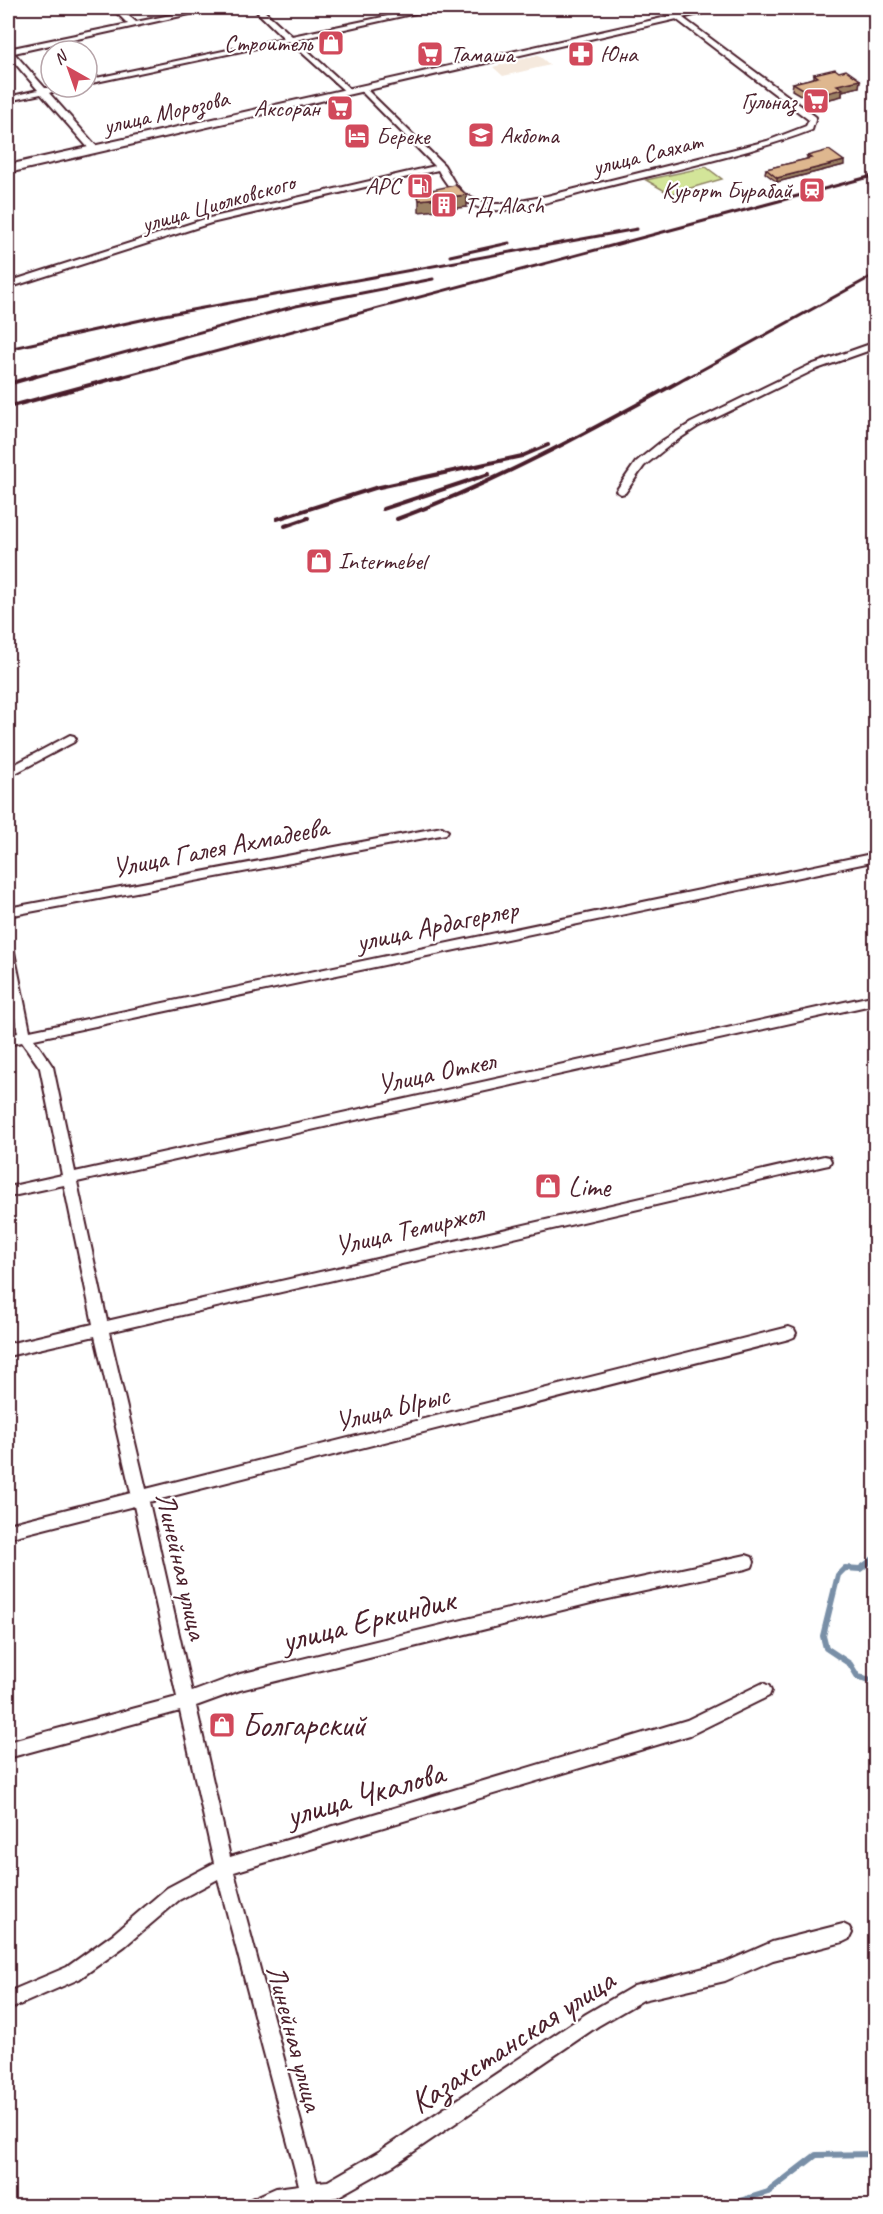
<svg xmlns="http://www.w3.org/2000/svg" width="883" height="2214" font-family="Caveat,sans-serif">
<rect width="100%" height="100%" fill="#fff"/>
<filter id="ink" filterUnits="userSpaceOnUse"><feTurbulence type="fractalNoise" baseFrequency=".0167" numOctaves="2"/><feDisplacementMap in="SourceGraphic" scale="12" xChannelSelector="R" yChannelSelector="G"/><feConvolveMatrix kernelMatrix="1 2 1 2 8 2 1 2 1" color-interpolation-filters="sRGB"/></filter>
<g filter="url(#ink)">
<path fill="#f5e9dd" d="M538 55 550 65 503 76 493 67Z"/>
<path fill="#d3e599" stroke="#8e8262" stroke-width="1.5" d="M706 167 722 179 670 194 646 180Z"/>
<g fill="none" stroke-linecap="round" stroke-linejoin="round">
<g stroke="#798fa7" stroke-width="6">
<path d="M876 1557 860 1569 845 1568 838 1575 823 1636 826 1648 850 1664 858 1677 876 1681"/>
<path d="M724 2206 768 2192 816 2155 876 2154"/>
</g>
<defs>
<g id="street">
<path d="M112 8H119L136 22 205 8H217L14 53 45 88 67 87 49 93 97 147 98 149 94 152 91 151 41 94 8 101V97L38 90 8 55V49L128 24Z"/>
<path d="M253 8H261L292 36 426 8H438L296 40 351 90 352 92 348 94 289 41 87 84V80L284 38Z"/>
<path d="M679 15 816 117 812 130C743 156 669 171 597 189 569 196 512 215 485 209 462 204 449 190 438 170L211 223 8 288V282L205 219 435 166 361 91 360 89 364 87 444 165 455 184 464 194 488 204H505L547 196 767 141 806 126 809 120 676 19 675 17Z"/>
<path d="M876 342V348L814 370 697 427 670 445 644 466 625 493 621 494 616 491 636 462 662 441 691 423 808 366Z"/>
<path d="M70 735 74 736 76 739 74 742 8 777V768Z"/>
<path d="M442 827 448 831 446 834 8 916V908Z"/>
<path d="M876 853V861L34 1039 53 1067 75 1172 876 995V1004L77 1182 107 1321 824 1156 829 1157 831 1161 829 1165 824 1166 109 1332 146 1489 789 1327 794 1329 796 1333 794 1337 789 1339 149 1502 192 1692 240 1674 599 1587 746 1555 752 1557 754 1562 752 1567 746 1569 599 1601 240 1690 196 1706 230 1857 687 1720 763 1683 769 1686 771 1691 769 1696 690 1735 234 1872 317 2182 328 2181 380 2151 586 2014 634 1986 724 1963 772 1942 843 1924 849 1927 852 1933 849 1939 843 1942 773 1960 725 1981 643 2000 598 2026 394 2165 337 2197 284 2206H249L251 2199 276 2188 299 2185 218 1879 179 1900 125 1946 79 1979 8 2010V1992L67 1967 113 1934 167 1888 214 1863 180 1711 8 1758V1742L177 1697 134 1506 8 1538V1524L131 1493 95 1336 8 1356V1344L93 1324 64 1185 8 1197V1187L62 1175 40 1068 22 1042 8 1045V1035L18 1033 8 981V948L14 952 30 1031Z"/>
</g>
<path id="secondary" d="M707 8H725L8 173V165Z"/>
</defs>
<use href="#street" stroke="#4a1f2b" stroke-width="4"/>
<use href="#secondary" stroke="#4a1f2b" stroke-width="4"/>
<use href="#street" fill="#fff" fill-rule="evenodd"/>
<use href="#secondary" fill="#fff" fill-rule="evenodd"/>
<g stroke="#4a1f2b" stroke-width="3">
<path d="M450 256 509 243"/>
<path d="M8 349 164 315 637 229"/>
<path d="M31 378 296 306 433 279"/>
<path d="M117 378 876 175"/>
<path d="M687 378 876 274"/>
</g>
<g stroke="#4a1f2b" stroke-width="4">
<path d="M8 384 36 376"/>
<path d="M8 407 123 376"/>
<path d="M383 509 489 474"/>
<path d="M277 519 375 488 522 456 548 445"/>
<path d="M397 519C500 481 593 429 689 376"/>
<path d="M285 526 308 518"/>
</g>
</g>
<g fill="#bf9d7b" stroke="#4a1f2b" stroke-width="1.5">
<path d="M839 72 860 80 859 87 842 91V96L814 103 792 90 793 83 814 78V74Z"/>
<path d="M807 156 844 165 777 182 765 173 766 169 807 159Z"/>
</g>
<g fill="#9b8064" stroke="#4a1f2b" stroke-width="1.5">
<path d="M860 80 859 87 842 91V96L814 103 815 96 837 85Z"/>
<path d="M844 161V165L777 182V178Z"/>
<path d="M467 195V207L419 212V200Z"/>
</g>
<g fill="#deb78f" stroke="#4a1f2b" stroke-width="1.5">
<path d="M835 69 839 72 846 70 860 80 837 85 843 89 815 96 793 83 818 77 814 74Z"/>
<path d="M829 150 844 161 777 178 766 169 811 158 807 156Z"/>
<path d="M455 185 467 195 419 200 417 193Z"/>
</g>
</g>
<defs>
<symbol id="shop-square" viewBox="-11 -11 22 22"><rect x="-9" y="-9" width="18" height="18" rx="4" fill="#d1495b" stroke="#fff"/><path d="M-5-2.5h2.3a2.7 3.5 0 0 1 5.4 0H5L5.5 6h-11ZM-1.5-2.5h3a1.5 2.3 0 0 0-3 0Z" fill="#fff"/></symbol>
<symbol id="supermarket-square" viewBox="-11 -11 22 22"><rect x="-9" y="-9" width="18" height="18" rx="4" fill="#d1495b" stroke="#fff"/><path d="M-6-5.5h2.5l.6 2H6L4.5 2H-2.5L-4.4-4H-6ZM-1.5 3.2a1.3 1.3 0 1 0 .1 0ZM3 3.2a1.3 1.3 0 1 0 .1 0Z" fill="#fff"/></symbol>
<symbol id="pharmacy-square" viewBox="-11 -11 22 22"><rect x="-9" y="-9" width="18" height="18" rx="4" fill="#d1495b" stroke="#fff"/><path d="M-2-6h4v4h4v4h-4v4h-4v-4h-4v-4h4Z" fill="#fff"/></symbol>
<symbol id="school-square" viewBox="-11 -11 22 22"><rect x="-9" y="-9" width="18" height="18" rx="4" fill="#d1495b" stroke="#fff"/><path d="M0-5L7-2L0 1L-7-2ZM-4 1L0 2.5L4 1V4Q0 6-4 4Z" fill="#fff"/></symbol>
<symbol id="hotel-square" viewBox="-11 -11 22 22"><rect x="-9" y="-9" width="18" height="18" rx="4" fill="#d1495b" stroke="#fff"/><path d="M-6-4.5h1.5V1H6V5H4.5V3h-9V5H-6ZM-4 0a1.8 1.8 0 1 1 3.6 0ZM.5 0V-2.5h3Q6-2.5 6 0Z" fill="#fff"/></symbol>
<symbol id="fuel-square" viewBox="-11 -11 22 22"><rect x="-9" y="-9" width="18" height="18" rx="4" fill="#d1495b" stroke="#fff"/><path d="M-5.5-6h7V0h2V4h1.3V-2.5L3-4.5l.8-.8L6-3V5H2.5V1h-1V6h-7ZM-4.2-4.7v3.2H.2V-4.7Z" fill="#fff"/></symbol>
<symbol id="station-square" viewBox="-11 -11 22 22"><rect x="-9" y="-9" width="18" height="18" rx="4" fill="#d1495b" stroke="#fff"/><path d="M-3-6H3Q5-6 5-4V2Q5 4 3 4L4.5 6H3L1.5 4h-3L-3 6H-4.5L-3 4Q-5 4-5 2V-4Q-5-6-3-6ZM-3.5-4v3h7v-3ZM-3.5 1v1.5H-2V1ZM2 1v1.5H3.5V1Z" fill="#fff"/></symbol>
<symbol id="building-square" viewBox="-11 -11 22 22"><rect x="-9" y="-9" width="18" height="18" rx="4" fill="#d1495b" stroke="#fff"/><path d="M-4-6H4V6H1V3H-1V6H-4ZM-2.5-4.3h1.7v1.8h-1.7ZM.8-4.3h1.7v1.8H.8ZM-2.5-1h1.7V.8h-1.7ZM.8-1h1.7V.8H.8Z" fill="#fff"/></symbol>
</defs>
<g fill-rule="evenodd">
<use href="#shop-square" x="316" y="28" width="30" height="30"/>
<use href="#supermarket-square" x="415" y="39" width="30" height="30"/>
<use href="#pharmacy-square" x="566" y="39" width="30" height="30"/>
<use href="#supermarket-square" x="801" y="86" width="30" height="30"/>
<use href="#supermarket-square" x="325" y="93" width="30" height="30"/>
<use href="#school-square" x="466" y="120" width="30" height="30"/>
<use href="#hotel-square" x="342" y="121" width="30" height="30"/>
<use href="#fuel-square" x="405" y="171" width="30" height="30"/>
<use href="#station-square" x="797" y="175" width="30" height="30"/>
<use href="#building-square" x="429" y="190" width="30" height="30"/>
<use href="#shop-square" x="304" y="546" width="30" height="30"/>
<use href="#shop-square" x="533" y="1171" width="30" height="30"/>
<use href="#shop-square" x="207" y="1710" width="30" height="30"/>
</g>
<g text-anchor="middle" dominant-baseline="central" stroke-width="4.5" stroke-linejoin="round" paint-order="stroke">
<g font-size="24" fill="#4a1f2b" stroke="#fff" text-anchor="start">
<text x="312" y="43" text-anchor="end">Строитель</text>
<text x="450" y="54">Тамаша</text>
<text x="600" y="54">Юна</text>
<text x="796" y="101" text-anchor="end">Гульназ</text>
<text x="320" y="108" text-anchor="end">Аксоран</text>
<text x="500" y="135">Акбота</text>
<text x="376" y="136">Береке</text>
<text x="400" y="186" text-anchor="end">АРС</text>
<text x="792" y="190" text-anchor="end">Курорт Бурабай</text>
<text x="464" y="205">ТД Alash</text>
<text x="338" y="561">Intermebel</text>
</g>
<g font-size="24" fill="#4a1f2b" stroke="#fff">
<text transform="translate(166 112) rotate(-13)">улица Морозова</text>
<text transform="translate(647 154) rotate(-14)">улица Саяхат</text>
<text transform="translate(218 203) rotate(-16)">улица Циолковского</text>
</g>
<g font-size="28" fill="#4a1f2b" stroke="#fff">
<text transform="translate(220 847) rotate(-11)">Улица Галея Ахмадеева</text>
<text transform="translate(437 925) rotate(-12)">улица Ардагерлер</text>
<text transform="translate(436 1072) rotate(-12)">Улица Откел</text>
<text transform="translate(409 1229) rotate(-13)">Улица Темиржол</text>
<text transform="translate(392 1408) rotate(-14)">Улица Ырыс</text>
<text transform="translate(182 1566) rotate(77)">Линейная улица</text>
<text transform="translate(295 2038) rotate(75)">Линейная улица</text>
</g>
<g font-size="28" fill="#4a1f2b" stroke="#fff" text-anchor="start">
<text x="568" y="1186">Lime</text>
</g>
<g font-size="33" fill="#4a1f2b" stroke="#fff">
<text transform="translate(368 1620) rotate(-14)">улица Еркиндик</text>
<text transform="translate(365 1794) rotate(-16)">улица Чкалова</text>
<text transform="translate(512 2041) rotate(-33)">Казахстанская улица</text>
</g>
<g font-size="33" fill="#4a1f2b" stroke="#fff" text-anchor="start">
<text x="242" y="1725">Болгарский</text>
</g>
</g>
<rect width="883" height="2214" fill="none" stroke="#fff" stroke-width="30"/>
<rect x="15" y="15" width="853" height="2184" fill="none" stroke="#4a1f2b" stroke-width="2" filter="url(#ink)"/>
<g transform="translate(69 69) rotate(320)"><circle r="28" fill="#ffffff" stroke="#b7a5aa" stroke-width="1.5"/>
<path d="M0-4.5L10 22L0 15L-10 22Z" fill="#d1495b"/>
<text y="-9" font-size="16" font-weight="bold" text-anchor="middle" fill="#4a1f2b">N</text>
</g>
</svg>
